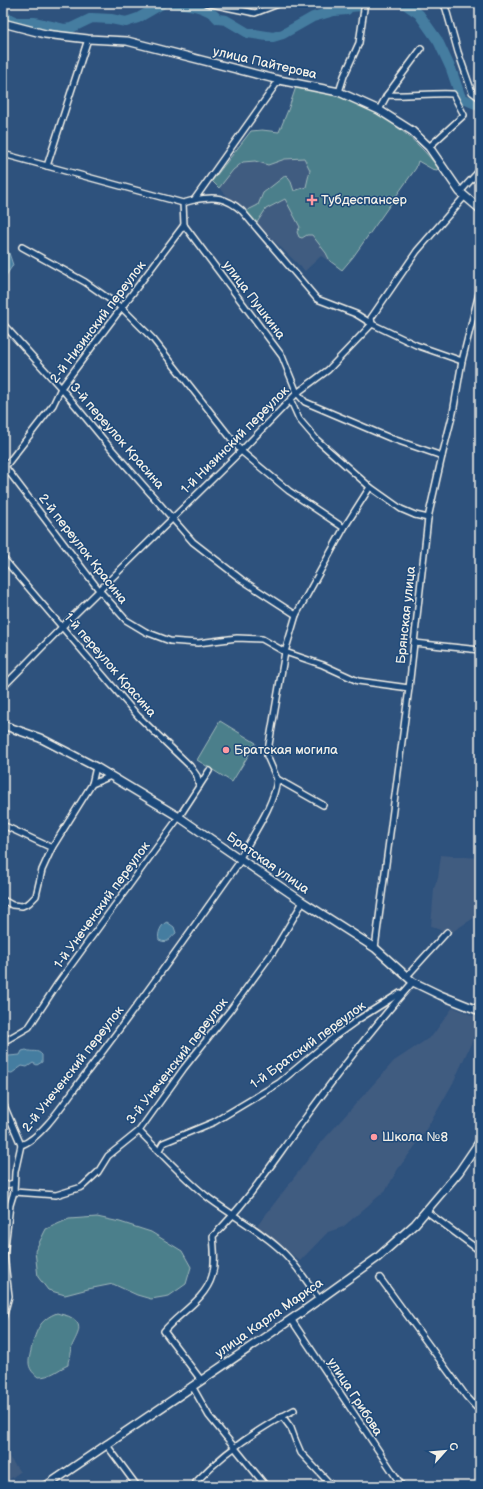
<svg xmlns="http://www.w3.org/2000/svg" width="483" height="1489" font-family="'Balsamiq Sans',sans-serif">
<rect width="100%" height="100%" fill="#2e527d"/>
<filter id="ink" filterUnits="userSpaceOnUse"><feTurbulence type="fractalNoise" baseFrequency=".025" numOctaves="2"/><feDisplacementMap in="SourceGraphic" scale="8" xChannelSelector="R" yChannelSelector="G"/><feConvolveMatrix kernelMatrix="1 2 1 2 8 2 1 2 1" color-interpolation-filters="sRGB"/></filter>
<g filter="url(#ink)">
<g fill="#3f5b80">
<path d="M288 111 416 168 353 257 342 270 321 256 305 271 212 181 251 131 278 132Z"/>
<path d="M441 855 480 858V914L449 934 431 926 434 888 438 878Z"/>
<path d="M453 1007 480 1019V1024L453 1083 436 1113 419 1141 398 1169 386 1190 343 1227 328 1232 300 1261 257 1226 318 1146 394 1061 432 1036Z"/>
<path d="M3 1449 20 1472 3 1484Z"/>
</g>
<g fill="#4c7f8b" stroke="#a0b8ba">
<path d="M296 87C307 88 318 91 329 94 337 97 347 98 355 102 385 115 419 141 438 168L437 170 432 169 418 161 416 168 353 257 342 270 330 261 326 253 312 235H307L302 238 299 237 297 232 300 227 285 199 266 209 256 224 244 212 258 205 263 193 286 175 291 182 294 191 306 187 310 170 304 158 285 159 268 165 255 161 243 162 233 170 219 188 212 181 251 131 262 130 279 132 288 110Z"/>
<path d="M220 721 256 743 232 782 197 760Z"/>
<path d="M97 1217 120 1222 151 1232 182 1251 191 1267 186 1284 169 1296 151 1299 137 1295 113 1284 88 1289 65 1295 48 1290 38 1277 35 1251 46 1229 69 1219Z"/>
<path d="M57 1313C62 1315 68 1315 72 1318 85 1326 76 1336 72 1346 71 1348 72 1351 71 1353 70 1358 68 1359 68 1365 57 1370 51 1377 38 1377 25 1367 29 1360 32 1346 36 1331 40 1319 57 1313Z"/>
</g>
<g fill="#457da0" stroke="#8babbd">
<path d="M3 244 9 253 13 265 3 280Z"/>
<path d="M167 922 174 927 176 933C170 937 169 945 159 940 157 934 161 924 167 922Z"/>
<path d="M26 1050C33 1053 37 1049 42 1055V1062L37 1065 33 1063 27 1067 22 1066 12 1073C3 1073 3 1066 3 1059L9 1056 20 1055 22 1051Z"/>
</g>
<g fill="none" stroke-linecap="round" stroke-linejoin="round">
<g stroke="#457da0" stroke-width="10">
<path d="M170 3C186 4 208 6 218 19L226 20 248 33 273 37 283 34 313 17 334 11 347 10 349 7 361 6 367 3"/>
<path d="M403 3 419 14 438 41 451 69 461 98 480 106"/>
<path d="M3 16 17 22H35L65 29 71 28 92 18 111 19 126 22 138 18 164 3"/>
</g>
<defs>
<g id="minor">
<path d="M206 3 255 13 281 3"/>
<path d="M443 3 446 9 458 52 472 92 480 98"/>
<path d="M339 92 344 76 359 43 364 9"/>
<path d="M387 95C409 96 431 93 453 94L464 115 429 147"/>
<path d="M379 110 387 95 421 49"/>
<path d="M3 154 183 203"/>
<path d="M47 166 88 39"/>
<path d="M460 192 480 170"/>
<path d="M194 200C215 196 226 197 242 211L317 299 356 314 372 324 416 345 462 361"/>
<path d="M184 225 282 356 297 393 305 402 390 438 442 456"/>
<path d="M184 225 183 203 194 200 279 80"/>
<path d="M22 247 85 282 122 308 153 339 241 451 289 491 344 528"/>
<path d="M3 324 61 388 108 445 193 542 242 580 296 615"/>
<path d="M291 401 299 419 317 440 370 487 401 509 415 515 428 518"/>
<path d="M3 464 99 590 126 620 146 632 170 641 198 643 237 638 262 639 285 652 323 665 358 681 409 688"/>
<path d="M3 472 5 467 53 405 61 388 184 225"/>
<path d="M3 558 138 716 190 766 197 776 199 786"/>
<path d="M414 643 480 650"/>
<path d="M3 687 62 627 241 451 297 393 328 370 372 324 371 318 417 251 465 196"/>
<path d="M92 784 111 776"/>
<path d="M323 805 277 779 267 756 285 652 296 615 344 528 370 487"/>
<path d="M3 825 52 848"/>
<path d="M240 858C252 836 275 804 277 779"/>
<path d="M3 900 12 905 22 906 29 903 36 896 42 870 52 848 92 784 96 767"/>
<path d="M375 948 409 688 428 518 442 456 453 413 462 361 480 289"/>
<path d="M407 976 447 932"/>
<path d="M3 1042 29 1027 58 983 179 817 209 771"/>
<path d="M3 1103 21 1145"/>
<path d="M139 1131C162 1154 184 1179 210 1199 234 1217 262 1231 284 1253 298 1267 308 1283 319 1299"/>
<path d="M159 1150 163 1143 214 1122 279 1083 334 1037 359 1019 400 993"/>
<path d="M3 1186 14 1183"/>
<path d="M14 1192 56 1195 82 1187 98 1172 108 1156 139 1131 184 1068 231 1009 273 952 303 902"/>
<path d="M426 1211 480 1251"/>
<path d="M380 1278 466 1396 476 1407 480 1406"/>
<path d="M3 1318 9 1296 4 1255 10 1205 14 1192 15 1172 21 1145C43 1138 69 1095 84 1076 138 1006 189 933 241 860"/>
<path d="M291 1319 402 1486"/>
<path d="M201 1380 164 1331C179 1313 205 1300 212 1276 216 1263 214 1249 213 1236 246 1204 271 1165 298 1128 334 1078 372 1028 413 982"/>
<path d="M192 1386 209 1416 266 1486"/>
<path d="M282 1416 291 1428 295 1439 301 1453 332 1486"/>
<path d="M106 1444 137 1486"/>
<path d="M198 1486 196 1482C224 1452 258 1429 294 1410"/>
</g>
<path id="tertiary" d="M3 725 40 738 96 767 179 817 303 902 375 948 413 982 440 995 480 1011"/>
<g id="secondary">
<path d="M3 23 45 34 88 39 127 41 279 80 339 92 379 110 412 131 429 147 460 192 480 209"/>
<path d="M46 1486 299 1314 377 1258 415 1224 459 1172 480 1141"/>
</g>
</defs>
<use href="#minor" stroke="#f4f1e8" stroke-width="8"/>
<use href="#tertiary" stroke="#f4f1e8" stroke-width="10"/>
<use href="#secondary" stroke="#f4f1e8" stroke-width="10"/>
<use href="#minor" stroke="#1f4a7a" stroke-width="5"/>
<use href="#tertiary" stroke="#1f4a7a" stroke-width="7"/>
<use href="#secondary" stroke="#1f4a7a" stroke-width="7"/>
</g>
</g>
<g fill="#ff9aa2" stroke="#1f4a7a" stroke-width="1.5">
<path d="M310 194h4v4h4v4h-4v4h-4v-4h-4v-4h4z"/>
<circle cx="226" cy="750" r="4"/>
<circle cx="374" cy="1137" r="4"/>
</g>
<g text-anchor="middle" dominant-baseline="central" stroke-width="3" stroke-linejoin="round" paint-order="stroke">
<g font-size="13" fill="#f4f1e8" stroke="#1f4a7a">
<text transform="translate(265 63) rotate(13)">улица Пайтерова</text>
<text transform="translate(254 300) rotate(53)">улица Пушкина</text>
<text transform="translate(98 322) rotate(-53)">2-й Низинский переулок</text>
<text transform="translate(117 436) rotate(49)">3-й переулок Красина</text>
<text transform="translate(235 440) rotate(-45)">1-й Низинский переулок</text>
<text transform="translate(83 549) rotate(52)">2-й переулок Красина</text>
<text transform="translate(406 615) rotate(-84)">Брянская улица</text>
<text transform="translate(110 665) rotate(49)">1-й переулок Красина</text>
<text transform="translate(268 863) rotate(35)">Братская улица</text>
<text transform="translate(102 905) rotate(-54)">1-й Унеченский переулок</text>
<text transform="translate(308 1045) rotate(-36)">1-й Братский переулок</text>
<text transform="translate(177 1061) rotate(-52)">3-й Унеченский переулок</text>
<text transform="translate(73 1069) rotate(-52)">2-й Унеченский переулок</text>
<text transform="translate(269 1318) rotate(-35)">улица Карла Маркса</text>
<text transform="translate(355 1397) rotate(57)">улица Грибова</text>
</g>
<g font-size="13" fill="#f4f1e8" stroke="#1f4a7a" text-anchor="start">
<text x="321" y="200">Тубдеспансер</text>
<text x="234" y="750">Братская могила</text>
<text x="382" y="1137">Школа №8</text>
</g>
</g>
<rect width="483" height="1489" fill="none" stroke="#1f4a7a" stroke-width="16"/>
<rect x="8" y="8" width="467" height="1473" fill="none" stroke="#f4f1e8" stroke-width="1.5" filter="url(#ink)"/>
<g transform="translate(445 1451) rotate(63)" stroke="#1f4a7a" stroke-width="3" paint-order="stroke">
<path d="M0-3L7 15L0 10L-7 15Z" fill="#f4f1e8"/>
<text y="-6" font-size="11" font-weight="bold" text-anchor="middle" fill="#f4f1e8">С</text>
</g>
</svg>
